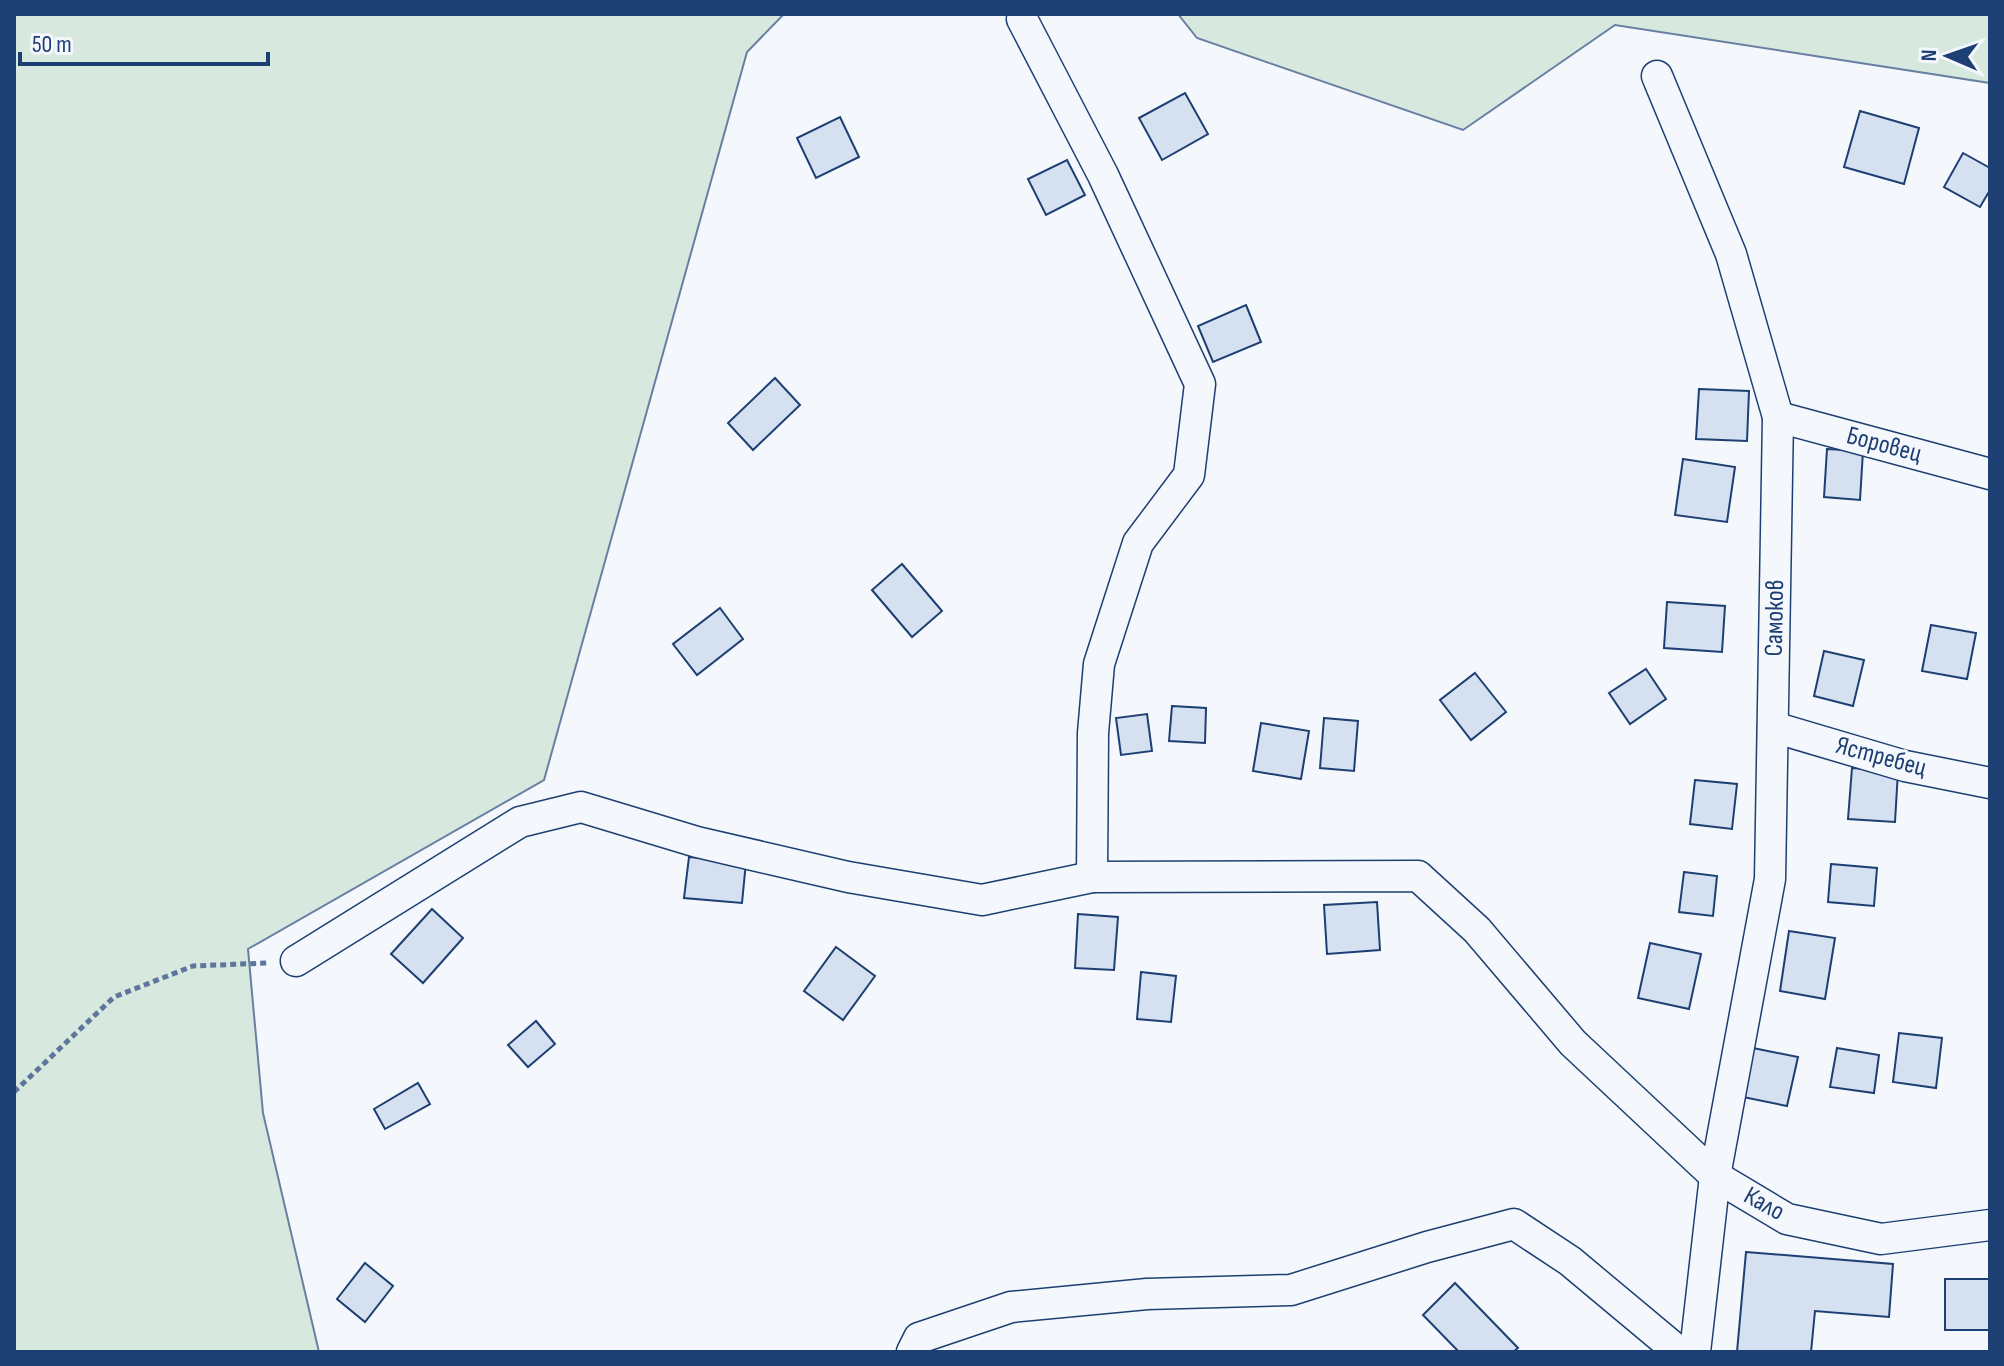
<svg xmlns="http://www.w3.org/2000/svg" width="2004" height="1366" font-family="'Sofia Sans Condensed',sans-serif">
<rect width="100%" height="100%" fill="#f4f7fb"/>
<g fill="#d7e8df" stroke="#687fa3" stroke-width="2">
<path d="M14 14H784L747 52 544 780 248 949 263 1113 319 1352H14Z"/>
<path d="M1178 14H1990V83L1615 25 1463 130 1197 38Z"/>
</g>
<g fill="#d5e0f0" stroke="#1d3f73" stroke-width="2">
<path d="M1185 93 1208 134 1162 160 1139 118Z"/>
<path d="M1860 111 1919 128 1904 184 1844 167Z"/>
<path d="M840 117 859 157 816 178 797 138Z"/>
<path d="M1963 153 1990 168V190L1980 207 1944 187Z"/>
<path d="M1067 160 1085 195 1046 215 1028 179Z"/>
<path d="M1246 305 1261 342 1213 362 1198 326Z"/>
<path d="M775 378 800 405 753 450 728 423Z"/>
<path d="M1699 389 1749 391 1747 441 1696 439Z"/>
<path d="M1827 449 1863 451 1860 500 1824 497Z"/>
<path d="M1683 459 1735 467 1727 522 1675 515Z"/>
<path d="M902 564 942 611 912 637 872 590Z"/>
<path d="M1667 602 1725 606 1722 652 1664 648Z"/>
<path d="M720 608 743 639 697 675 673 644Z"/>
<path d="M1931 625 1976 633 1967 679 1922 671Z"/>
<path d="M1824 651 1864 660 1853 706 1814 696Z"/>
<path d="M1646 669 1666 699 1630 724 1609 693Z"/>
<path d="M1475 673 1506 712 1471 740 1440 700Z"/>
<path d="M1172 706 1206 708 1205 743 1169 741Z"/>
<path d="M1147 714 1152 751 1121 755 1116 718Z"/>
<path d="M1324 718 1358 721 1354 771 1320 768Z"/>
<path d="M1261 723 1309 731 1301 779 1253 771Z"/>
<path d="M1852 768 1898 771 1895 822 1848 819Z"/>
<path d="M1695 780 1737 784 1732 829 1690 824Z"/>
<path d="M689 857 746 862 742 903 684 898Z"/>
<path d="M1831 864 1877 868 1874 906 1828 902Z"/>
<path d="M1684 872 1717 876 1713 916 1679 912Z"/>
<path d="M1377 902 1380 950 1327 954 1324 905Z"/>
<path d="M432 909 463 938 423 983 391 954Z"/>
<path d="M1078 914 1118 917 1114 970 1075 968Z"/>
<path d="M1789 931 1835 938 1825 999 1780 991Z"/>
<path d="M1650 943 1701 954 1689 1009 1638 998Z"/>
<path d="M836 947 875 976 843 1020 804 991Z"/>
<path d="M1141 972 1176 976 1171 1022 1137 1019Z"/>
<path d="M536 1021 555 1044 528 1067 508 1045Z"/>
<path d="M1899 1033 1942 1038 1936 1088 1893 1082Z"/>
<path d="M1753 1048 1798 1057 1787 1106 1743 1097Z"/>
<path d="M1837 1048 1879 1055 1874 1093 1830 1087Z"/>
<path d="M418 1083 430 1104 385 1129 374 1109Z"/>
<path d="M1746 1252 1893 1264 1889 1317 1815 1311 1811 1352H1737Z"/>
<path d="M365 1263 393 1286 365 1322 337 1299Z"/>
<rect x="1945" y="1279" width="45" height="51"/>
<path d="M1455 1283 1518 1348 1513 1352H1459L1423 1315Z"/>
</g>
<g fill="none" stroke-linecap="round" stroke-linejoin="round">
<defs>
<g id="street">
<path d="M1022 19 1103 175 1200 384 1189 475 1138 543 1099 664 1093 733 1092 877"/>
<path d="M1657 76 1731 254 1778 417 1770 879 1715 1176 1695 1352"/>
<path d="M1778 417 1990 474"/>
<path d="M1773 727 1905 766 1990 783"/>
<path d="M296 961 520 822 581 807 697 842 848 877 982 900 1092 877 1418 876 1477 930 1573 1043 1715 1176 1787 1219 1881 1239 1990 1225"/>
<path d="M912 1352 919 1338 1011 1307 1147 1294 1291 1290 1427 1247 1514 1224 1570 1261 1679 1352"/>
</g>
</defs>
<use href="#street" stroke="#1d3f73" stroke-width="33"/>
<path stroke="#5e769c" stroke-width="5" stroke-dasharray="6 4" stroke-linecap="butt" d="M14 1092 114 997 193 966 267 963"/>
<use href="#street" stroke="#f4f7fb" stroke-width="30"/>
</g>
<g text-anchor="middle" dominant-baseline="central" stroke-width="6" stroke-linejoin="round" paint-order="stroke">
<g font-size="26" fill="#1d3f73" stroke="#f4f7fb">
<text transform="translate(1884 445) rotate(15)">Боровец</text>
<text transform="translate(1775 618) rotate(-89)">Самоков</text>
<text transform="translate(1881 757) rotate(15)">Ястребец</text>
<text transform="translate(1764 1204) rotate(29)">Кало</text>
</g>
</g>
<rect width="2004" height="1366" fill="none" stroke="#1d3f73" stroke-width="32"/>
<g transform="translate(1948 56) rotate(272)" stroke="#f4f7fb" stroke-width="6" paint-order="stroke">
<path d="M0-6L14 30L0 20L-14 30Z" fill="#1d3f73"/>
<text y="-12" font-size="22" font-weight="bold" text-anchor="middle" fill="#1d3f73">N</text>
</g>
<path d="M20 52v12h248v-12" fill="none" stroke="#1d3f73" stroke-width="4"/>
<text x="32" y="52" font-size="24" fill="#1d3f73" stroke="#f4f7fb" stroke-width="6" paint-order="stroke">50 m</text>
</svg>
